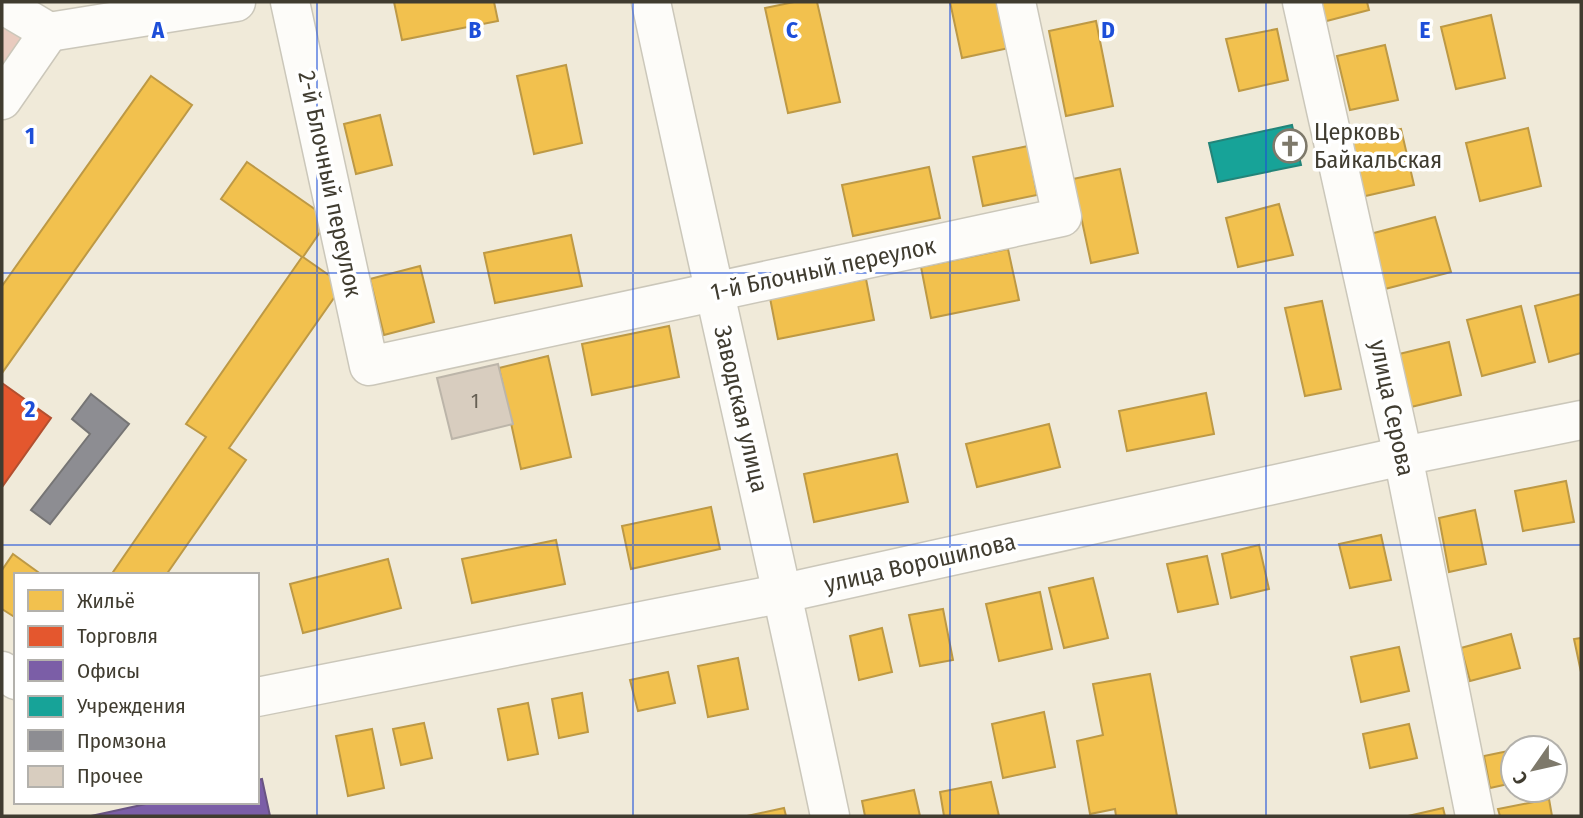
<svg xmlns="http://www.w3.org/2000/svg" width="1583" height="818" font-family="'Fira Sans Condensed',sans-serif">
<rect width="100%" height="100%" fill="#f0ead9"/>
<path fill="#e9cbbf" d="M2 23 29 41 2 79Z"/>
<g fill="#f2c14e" stroke="#bd9945" stroke-width="2">
<path d="M394 2H494L498 21 402 40Z"/>
<path d="M794 2H817L840 102 788 113 765 8Z"/>
<path d="M950 2H999L1009 48 962 58Z"/>
<path d="M1313 2H1367L1369 10 1319 23Z"/>
<path d="M1491 15 1505 78 1456 89 1441 27Z"/>
<path d="M1096 21 1113 106 1066 116 1049 31Z"/>
<path d="M1277 29 1288 80 1239 91 1226 39Z"/>
<path d="M1385 45 1398 100 1350 110 1337 56Z"/>
<path d="M566 65 582 143 534 154 517 76Z"/>
<path d="M151 76 192 105 2 373V286Z"/>
<path d="M380 115 392 165 356 174 344 124Z"/>
<path d="M1528 128 1541 186 1480 201 1466 143Z"/>
<path d="M1401 129 1414 185 1361 197 1348 140Z"/>
<path d="M1028 146 1037 195 983 206 973 157Z"/>
<path d="M247 162 329 219 303 257 343 285 229 448 246 460 166 575H111L206 437 186 424 302 257 221 199Z"/>
<path d="M929 167 940 218 853 236 842 185Z"/>
<path d="M1120 169 1138 253 1091 263 1073 179Z"/>
<path d="M1279 204 1293 255 1238 267 1226 218Z"/>
<path d="M1435 217 1451 272 1385 289 1370 234Z"/>
<path d="M571 235 582 286 495 303 484 253Z"/>
<path d="M1008 249 1019 300 931 318 921 267Z"/>
<path d="M420 266 434 322 384 335 370 279Z"/>
<path d="M866 279 874 320 778 339 770 298Z"/>
<path d="M1581 294V353L1549 362 1535 306Z"/>
<path d="M1322 301 1341 389 1305 396 1285 308Z"/>
<path d="M1521 306 1535 362 1482 376 1467 320Z"/>
<path d="M669 326 679 377 592 395 582 344Z"/>
<path d="M1449 342 1461 395 1411 407 1399 354Z"/>
<path d="M548 356 571 457 521 469 499 368Z"/>
<path d="M1206 393 1214 434 1127 451 1119 411Z"/>
<path d="M1049 424 1060 467 977 487 966 444Z"/>
<path d="M897 454 908 502 814 522 804 474Z"/>
<path d="M1566 481 1574 522 1523 531 1515 491Z"/>
<path d="M711 507 720 549 631 569 622 526Z"/>
<path d="M1475 510 1486 564 1449 572 1439 518Z"/>
<path d="M1381 535 1391 580 1350 588 1339 544Z"/>
<path d="M556 540 565 584 472 603 462 559Z"/>
<path d="M1259 545 1269 589 1231 598 1222 554Z"/>
<path d="M13 554 42 575H16V618L2 609V570Z"/>
<path d="M1207 556 1218 604 1178 612 1167 564Z"/>
<path d="M388 559 401 608 303 633 290 584Z"/>
<path d="M1093 578 1108 638 1064 648 1049 588Z"/>
<path d="M1040 592 1052 649 999 661 986 604Z"/>
<path d="M943 609 953 660 920 666 909 615Z"/>
<path d="M882 628 892 672 859 680 850 636Z"/>
<path d="M1511 634 1520 668 1470 681 1461 648Z"/>
<path d="M1581 638V672L1574 639Z"/>
<path d="M1399 647 1409 691 1361 702 1351 657Z"/>
<path d="M738 658 748 709 708 717 698 666Z"/>
<path d="M668 672 675 703 638 711 630 680Z"/>
<path d="M1150 674 1177 816H1116L1115 809 1090 814 1077 741 1103 735 1093 684Z"/>
<path d="M582 693 588 732 559 738 552 699Z"/>
<path d="M528 703 538 754 508 760 498 709Z"/>
<path d="M1044 712 1055 767 1003 778 992 724Z"/>
<path d="M424 723 432 758 401 765 393 729Z"/>
<path d="M1409 724 1417 758 1370 768 1363 734Z"/>
<path d="M372 729 384 788 348 796 336 736Z"/>
<path d="M1513 750V783L1490 788 1484 756Z"/>
<path d="M991 782 999 816H944L940 792Z"/>
<path d="M914 790 920 816H865L862 801Z"/>
<path d="M1549 799 1552 816H1500L1498 809Z"/>
<path d="M784 808 786 816H747Z"/>
<path d="M1443 808 1445 816H1408Z"/>
</g>
<path fill="#e4572e" stroke="#b34f2f" stroke-width="2" d="M2 383 51 418 2 487Z"/>
<path fill="#7b5ea7" stroke="#695483" stroke-width="2" d="M262 779 270 816H91L155 802H257V780Z"/>
<path fill="#17a398" stroke="#238479" stroke-width="2" d="M1292 125 1301 165 1218 182 1209 143Z"/>
<path fill="#8d8d92" stroke="#767575" stroke-width="2" d="M91 394 129 424 50 524 31 510 90 434 72 419Z"/>
<path fill="#d8cdbf" stroke="#bcb5a9" stroke-width="2" d="M498 364 513 424 452 439 437 378Z"/>
<g fill="none" stroke-linecap="round" stroke-linejoin="round">
<defs>
<g id="minor">
<path d="M290 2 369 366 1062 217 1016 2"/>
<path d="M651 2C709 274 773 544 830 816"/>
<path d="M1302 2 1403 456 1475 816"/>
<path d="M2 4 49 32"/>
<path d="M49 32 236 2"/>
<path d="M2 100 49 32"/>
<path d="M2 671 16 680"/>
<path d="M257 697 784 593 1403 456 1581 420"/>
</g>
</defs>
<use href="#minor" stroke="#cbc7ba" stroke-width="41"/>
<use href="#minor" stroke="#fdfcf9" stroke-width="38"/>
</g>
<path fill="none" stroke="#1d4ed8" stroke-width="2" stroke-opacity="0.55" d="M317 2V816M633 2V816M950 2V816M1266 2V816M2 273H1581M2 545H1581"/>
<defs>
<symbol id="church-ring" viewBox="-11 -11 22 22"><circle r="9.5" fill="#fff" stroke="#7e796b" stroke-width="1.5"/><path d="M-1.2-6h2.4v3.5h3.3v2.4h-3.3V6h-2.4V-.1h-3.3v-2.4h3.3Z" fill="#7e796b"/></symbol>
</defs>
<g fill-rule="evenodd">
<use href="#church-ring" x="1271" y="127" width="38" height="38"/>
</g>
<g text-anchor="middle" dominant-baseline="central" stroke-width="7" stroke-linejoin="round" paint-order="stroke">
<g font-size="21" fill="#666054">
<text x="475" y="401">1</text>
</g>
<g font-size="24" fill="#403c30" stroke="#fff" text-anchor="start">
<text x="1314" y="132">Церковь<tspan x="1314" dy="28">Байкальская</tspan></text>
</g>
<g font-size="24" fill="#403c30" stroke="#fff">
<text transform="translate(330 184) rotate(78)">2-й Блочный переулок</text>
<text transform="translate(823 269) rotate(-12)">1-й Блочный переулок</text>
<text transform="translate(1392 408) rotate(78)">улица Серова</text>
<text transform="translate(741 409) rotate(77)">Заводская улица</text>
<text transform="translate(920 563) rotate(-13)">улица Ворошилова</text>
</g>
</g>
<g font-size="23" text-anchor="middle" font-weight="bold" fill="#1d4ed8" stroke="#fff" stroke-width="7" stroke-linejoin="round" paint-order="stroke">
<text x="158" y="38">A</text>
<text x="475" y="38">B</text>
<text x="792" y="38">C</text>
<text x="1108" y="38">D</text>
<text x="1425" y="38">E</text>
<text x="30" y="144">1</text>
<text x="30" y="417">2</text>
</g>
<rect width="1583" height="818" fill="none" stroke="#403c30" stroke-width="7"/>
<rect x="14" y="573" width="245" height="231" fill="#ffffff" stroke="#b3b1ac" stroke-width="2"/>
<rect x="28" y="590" width="35" height="21" fill="#f2c14e" stroke="#b3b1ac" stroke-width="2"/>
<text x="77" y="608" font-size="21" fill="#403c30">Жильё</text>
<rect x="28" y="626" width="35" height="21" fill="#e4572e" stroke="#b3b1ac" stroke-width="2"/>
<text x="77" y="643" font-size="21" fill="#403c30">Торговля</text>
<rect x="28" y="660" width="35" height="21" fill="#7b5ea7" stroke="#b3b1ac" stroke-width="2"/>
<text x="77" y="678" font-size="21" fill="#403c30">Офисы</text>
<rect x="28" y="696" width="35" height="21" fill="#17a398" stroke="#b3b1ac" stroke-width="2"/>
<text x="77" y="713" font-size="21" fill="#403c30">Учреждения</text>
<rect x="28" y="730" width="35" height="21" fill="#8d8d92" stroke="#b3b1ac" stroke-width="2"/>
<text x="77" y="748" font-size="21" fill="#403c30">Промзона</text>
<rect x="28" y="766" width="35" height="21" fill="#d8cdbf" stroke="#b3b1ac" stroke-width="2"/>
<text x="77" y="783" font-size="21" fill="#403c30">Прочее</text>
<g transform="translate(1534 769) rotate(236)"><circle r="33" fill="#ffffff" stroke="#b3b1ac" stroke-width="2"/>
<path d="M0-5L12 26L0 18L-12 26Z" fill="#7e796b"/>
<text y="-10" font-size="19" font-weight="bold" text-anchor="middle" fill="#403c30">С</text>
</g>
</svg>
